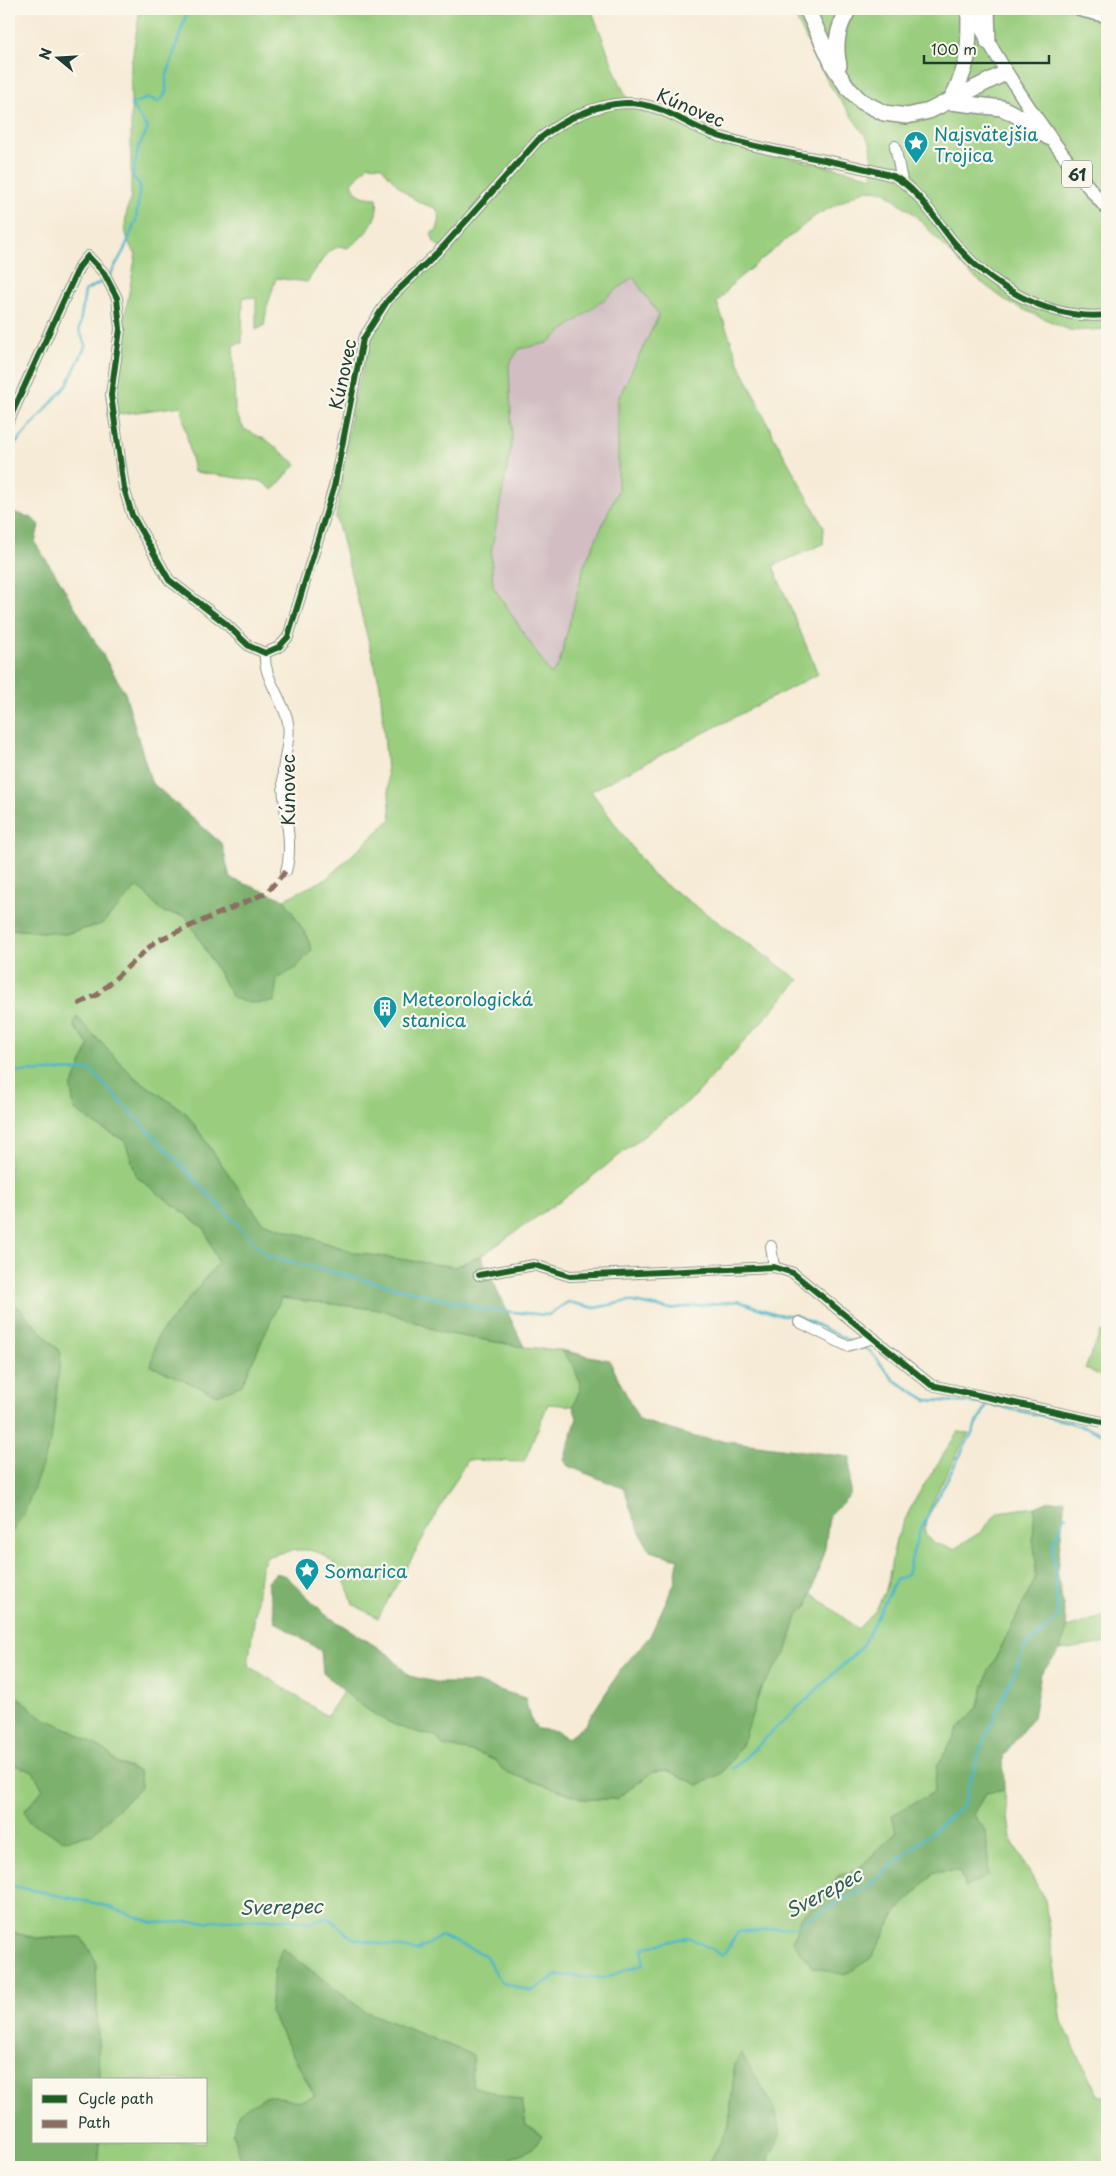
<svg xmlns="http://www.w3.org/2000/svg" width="1116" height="2176" font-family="'Playpen Sans',sans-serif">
<rect width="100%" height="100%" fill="#fbf7ec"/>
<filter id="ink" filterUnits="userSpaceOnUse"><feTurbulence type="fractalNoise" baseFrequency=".02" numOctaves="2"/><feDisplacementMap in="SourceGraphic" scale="10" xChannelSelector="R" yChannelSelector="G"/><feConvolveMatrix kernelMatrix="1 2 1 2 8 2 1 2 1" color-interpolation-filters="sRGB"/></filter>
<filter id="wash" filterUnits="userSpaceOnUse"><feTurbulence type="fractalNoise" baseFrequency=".0096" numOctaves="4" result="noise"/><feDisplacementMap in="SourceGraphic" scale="20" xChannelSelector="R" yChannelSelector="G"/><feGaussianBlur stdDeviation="1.12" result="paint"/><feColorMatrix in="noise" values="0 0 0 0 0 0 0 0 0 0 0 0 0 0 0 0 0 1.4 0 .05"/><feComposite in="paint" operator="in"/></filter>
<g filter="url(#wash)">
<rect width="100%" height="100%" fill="#f6ebd6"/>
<path fill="#d2bec2" d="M633 277 659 315 618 399V490L584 566 559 664 551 676 493 586 491 552 512 441 509 365 519 349 547 343Z"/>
<g fill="#9ace7e" stroke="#5c8659" fill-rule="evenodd">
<path d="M140 9H591L617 76 630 105 653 108 759 150 873 177 871 144 829 84 791 9H1107V329L1072 331 1009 303 969 273 914 214 884 191 864 190 815 216 734 282 717 303 739 363 774 437 824 527 823 544 773 566 818 674 591 791 652 875 799 980 695 1096 575 1190 481 1256 455 1267 357 1253 262 1222 186 1113 133 1076 77 1017 74 1027 90 1046 85 1053 74 1109 93 1123 125 1141 137 1177 205 1229 218 1263 157 1337 242 1385 281 1298 383 1310 444 1333 524 1347 560 1350 574 1366 581 1387 573 1406 548 1404 524 1462 467 1460 378 1618 353 1604C337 1553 319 1540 266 1557L261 1569 248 1665 327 1716 344 1691C371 1716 400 1731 436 1736L443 1746 477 1753 584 1799H616L653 1772 669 1771 699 1785 742 1745 761 1688 786 1652 797 1616 808 1605 810 1592 858 1629 876 1610 887 1586 896 1539 914 1501 958 1432 969 1433C960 1451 917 1519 926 1536 931 1544 945 1546 954 1549L981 1532 998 1512 1035 1507 1033 1539 1036 1560 1034 1582 988 1673 978 1707 960 1727 937 1766 934 1792 919 1801 896 1833 857 1870 838 1876 820 1902 800 1917 871 1958 895 1914 934 1872 959 1871 986 1831 973 1814 986 1793 1004 1789 1011 1839 1045 1900 1062 2022 1098 2095 1107 2097V2167H769L768 2158 780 2134 735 2063 729 2126 707 2167H490L532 2149 542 2135 526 2125 522 2101 472 2086 473 2055 364 2011 282 1948 270 2011 315 2097 299 2102 268 2096 232 2133 246 2167H98L100 2142H206V2080H99L96 1961 81 1937 37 1938 9 1932V1763L34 1772 43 1790 25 1810 91 1835 141 1786 139 1771 117 1763 106 1751 70 1730 39 1716 22 1700 9 1692V1536L24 1514 61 1353 9 1297V929L65 934 102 924 138 886 163 912 186 916 233 998 296 968 306 935 284 899 326 879 391 819 380 685 336 517 352 404 376 325 389 306 445 252 434 242 431 233 437 230 440 218 436 208C410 202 398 186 381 166L368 165 352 183C357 197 363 197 377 198 380 220 364 238 347 248L339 246 327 253 307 282 276 278 267 307 264 326 256 330V298L243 297 242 343 233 345 235 412 244 429 268 441 296 464 273 490 261 481 194 472 181 406 107 416 136 254C121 235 124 219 131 197V66ZM633 277 659 315 618 399V490L584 566 559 664 551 675 493 586 491 552 512 441 509 365 519 349 547 343Z"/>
<path d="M1101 1332 1107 1335V1363L1101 1376 1085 1368Z"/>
<path d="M1107 1615V1643L1060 1650 1067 1628Z"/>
</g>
<g fill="#7bb16d" stroke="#4d7750">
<path d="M9 511 32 518 39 525 35 543 58 578 125 693 151 782 222 844 230 878 284 899 306 935 312 950 296 968 277 979 274 1002 251 1003 233 998 186 916 163 912 138 886 102 924 65 934 9 929Z"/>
<path d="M76 1017 133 1076 186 1113 262 1222 357 1253 455 1267 481 1256 524 1347 444 1333 383 1310 281 1298 242 1385 217 1395 151 1366 157 1337 218 1263 205 1229 137 1177 125 1141 93 1123 74 1109 71 1088 89 1046 74 1026Z"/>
<path d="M9 1297 61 1353 51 1441 24 1514 9 1536Z"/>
<path d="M560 1350 609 1360 639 1420 695 1437 850 1457V1495L829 1516 825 1548 808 1605 797 1616 786 1652 761 1688 742 1745 721 1774 698 1785 669 1771 653 1772 616 1799H584L503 1771 496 1760 477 1753 443 1746 436 1736C385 1729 360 1705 323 1673L321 1651 276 1622 267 1582 276 1573 286 1576 326 1615 388 1654 409 1676 440 1683H477L525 1698 530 1718 537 1729 555 1731 568 1738 585 1725 622 1668 650 1636 675 1582 678 1559 650 1551C639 1531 630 1512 625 1489L568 1466 564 1460 577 1418 573 1406 581 1387 574 1366Z"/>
<path d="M1065 1500 1057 1571 1067 1628 1060 1650 1041 1673 1033 1717 1003 1756 1004 1789 986 1793 973 1814 986 1831 989 1876 965 1887 959 1871 934 1872 895 1914 871 1958 845 1975 812 1967 793 1941 800 1917 820 1902 838 1876 857 1870 896 1833 892 1815 934 1792 937 1766 960 1727 978 1707 988 1673 1034 1582 1036 1560 1033 1539 1035 1507 1049 1501Z"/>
<path d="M9 1692 22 1700 39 1716 70 1730 106 1751 117 1763 139 1772 141 1787 91 1835 64 1840 29 1822 25 1811 43 1789 33 1772 9 1763Z"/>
<path d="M9 1932 37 1938 81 1937 96 1961 99 2080H34V2142H100L98 2167H9Z"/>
<path d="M282 1948 364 2011 473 2055 472 2086 522 2101 526 2125 542 2135 532 2149 490 2167H246C233 2144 224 2120 252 2104 257 2102 264 2096 269 2096 290 2096 292 2106 315 2096L270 2011 274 1971Z"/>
<path d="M741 2053C751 2070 784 2116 780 2135 777 2148 767 2153 769 2167H707L729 2126 735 2063Z"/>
</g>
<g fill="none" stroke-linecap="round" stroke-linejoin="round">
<g stroke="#4eb7cb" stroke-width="2.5">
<path d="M109 277 124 250 136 220 140 185 133 177 138 148 148 129 131 104 149 98 159 102 166 93V78L188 9"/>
<path d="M9 451 67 385 86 345 79 330 85 291 105 280"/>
<path d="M9 1072 91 1070 267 1256 488 1310 548 1315 568 1302 595 1308 628 1301 668 1309 738 1301 776 1314 798 1316 850 1341"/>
<path d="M859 1346 870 1351 894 1380 927 1400 987 1404 1066 1421 1107 1435"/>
<path d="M733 1769 861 1648 896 1580 907 1575 919 1532 987 1405"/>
<path d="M9 1885 103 1905 154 1923 286 1919 312 1923 328 1917 352 1938 417 1951 441 1936 485 1955 502 1983 532 1991 557 1975 604 1978 643 1964V1948L688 1937 723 1955 738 1932 793 1927 864 1889 963 1806 978 1755 1025 1647 1058 1618 1053 1546 1064 1517 1067 1516"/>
</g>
</g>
</g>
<g filter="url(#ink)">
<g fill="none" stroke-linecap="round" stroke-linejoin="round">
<defs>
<g id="minor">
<path d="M895 146 902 181"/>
<path d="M9 420 79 267 88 256 104 273 117 298 120 329 111 395 124 488 132 515 169 580 225 623 249 646 265 653 279 647 288 637 334 487 363 339 388 300 443 247 539 139C563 120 595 104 626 103 664 103 684 125 718 136 775 154 836 159 893 176 918 189 934 218 952 240 988 285 1048 321 1107 315"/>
<path d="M265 653C263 676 281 697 287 718 292 735 284 755 283 772 281 805 295 840 286 871"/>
<path d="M771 1246 774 1267"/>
<path d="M479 1275 534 1265 570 1276 774 1267 793 1273 931 1385 1107 1423"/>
<path d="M799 1322 847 1346 874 1338"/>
</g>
<path id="major" d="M970 9C1011 84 1051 144 1107 209"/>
<g id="highway">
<path d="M807 9 834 67 848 88 861 101 884 113 907 116 929 111 1005 73"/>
<path d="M987 9 988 42"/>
<path d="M1082 9 1107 15"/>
<path d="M839 65C834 45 838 26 849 9"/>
<path d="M950 102 1002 108 1022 118 1048 137"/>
<path d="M950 102C970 63 969 52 969 9"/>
</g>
</defs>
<use href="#minor" stroke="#8a9485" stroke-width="12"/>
<use href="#major" stroke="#8a9485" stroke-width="15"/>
<use href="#highway" stroke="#8a9485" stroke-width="18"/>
<use href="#minor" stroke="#fff" stroke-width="10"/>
<use href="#major" stroke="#fff" stroke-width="12"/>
<use href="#highway" stroke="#fff" stroke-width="15"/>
<path stroke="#8d6e63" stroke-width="5" stroke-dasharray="10 5" stroke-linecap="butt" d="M78 1004 97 995 156 941 266 893 286 871"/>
<defs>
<g id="cycleway">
<path d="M9 420 79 267 88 256 104 273 117 298 120 329 111 395 124 488 132 515 169 580 225 623 249 646 265 653 279 647 288 637 334 487 363 339 388 300 443 247 539 139C563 120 595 104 626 103 664 103 684 125 718 136 775 154 836 159 893 176 918 189 934 218 952 240 988 285 1048 321 1107 315"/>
<path d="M479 1275 534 1265 570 1276 774 1267 793 1273 931 1385 1107 1423"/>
</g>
</defs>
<use href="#cycleway" stroke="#fbf7ec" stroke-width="9"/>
<use href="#cycleway" stroke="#1b5e20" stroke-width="6"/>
</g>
</g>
<defs>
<symbol id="sight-pin" viewBox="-11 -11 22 30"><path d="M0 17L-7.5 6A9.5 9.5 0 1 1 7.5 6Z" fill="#0f9aa8" stroke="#fbf7ec"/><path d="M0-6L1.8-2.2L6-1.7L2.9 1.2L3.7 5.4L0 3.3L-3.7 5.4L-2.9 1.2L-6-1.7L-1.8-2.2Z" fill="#fff"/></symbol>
<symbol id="building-pin" viewBox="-11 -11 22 30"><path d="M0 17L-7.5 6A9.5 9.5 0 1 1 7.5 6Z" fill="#0f9aa8" stroke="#fbf7ec"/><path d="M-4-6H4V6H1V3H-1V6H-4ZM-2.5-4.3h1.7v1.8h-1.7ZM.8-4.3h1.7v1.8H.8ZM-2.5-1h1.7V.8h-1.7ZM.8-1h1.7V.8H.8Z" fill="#fff"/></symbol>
</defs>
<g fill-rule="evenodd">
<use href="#sight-pin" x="902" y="129" width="28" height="38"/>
<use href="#building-pin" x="371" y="994" width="28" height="38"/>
<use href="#sight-pin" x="293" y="1556" width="28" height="38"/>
</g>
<g text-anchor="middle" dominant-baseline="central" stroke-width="4.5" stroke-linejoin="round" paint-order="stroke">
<rect fill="#fbf7ec" stroke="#61756b" stroke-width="1" x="1062" y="160.5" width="30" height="27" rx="4"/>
<g font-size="16" font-weight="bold" fill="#1f3d34">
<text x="1077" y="174">61</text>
</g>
<g font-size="18" fill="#1f3d34" stroke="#fbf7ec">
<text transform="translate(691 107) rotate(23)">Kúnovec</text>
<text transform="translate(342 374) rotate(-78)">Kúnovec</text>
<text transform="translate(287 790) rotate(-90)">Kúnovec</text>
</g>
<g font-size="18" fill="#0d838f" stroke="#fbf7ec" text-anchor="start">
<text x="934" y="133">Najsvätejšia<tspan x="934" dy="21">Trojica</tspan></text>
<text x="402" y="998">Meteorologická<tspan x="402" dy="21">stanica</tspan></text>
<text x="324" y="1570">Somarica</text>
</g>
<g font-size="19" font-style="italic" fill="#2b5c5a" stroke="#fbf7ec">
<text transform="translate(823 1892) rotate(-28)">Sverepec</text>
<text transform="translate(281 1906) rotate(-1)">Sverepec</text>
</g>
</g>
<rect width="1116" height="2176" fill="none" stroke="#fbf7ec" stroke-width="30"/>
<rect x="32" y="2078" width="175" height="65" fill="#fbf7ec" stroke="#a3ada2"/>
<rect x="42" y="2095" width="25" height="8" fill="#1b5e20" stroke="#a3ada2"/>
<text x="78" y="2104" font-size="15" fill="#1f3d34">Cycle path</text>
<rect x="42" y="2120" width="25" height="8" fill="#8d6e63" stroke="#a3ada2"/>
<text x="78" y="2128" font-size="15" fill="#1f3d34">Path</text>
<g transform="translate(58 58) rotate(288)" stroke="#fbf7ec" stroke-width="4" paint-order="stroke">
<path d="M0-4L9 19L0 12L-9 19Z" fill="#1f3d34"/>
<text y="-8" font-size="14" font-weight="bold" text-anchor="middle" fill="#1f3d34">N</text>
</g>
<path d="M924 55v8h125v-8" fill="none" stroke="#1f3d34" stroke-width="2.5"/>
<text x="931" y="55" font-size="15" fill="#1f3d34" stroke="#fbf7ec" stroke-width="4" paint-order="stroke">100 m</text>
</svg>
